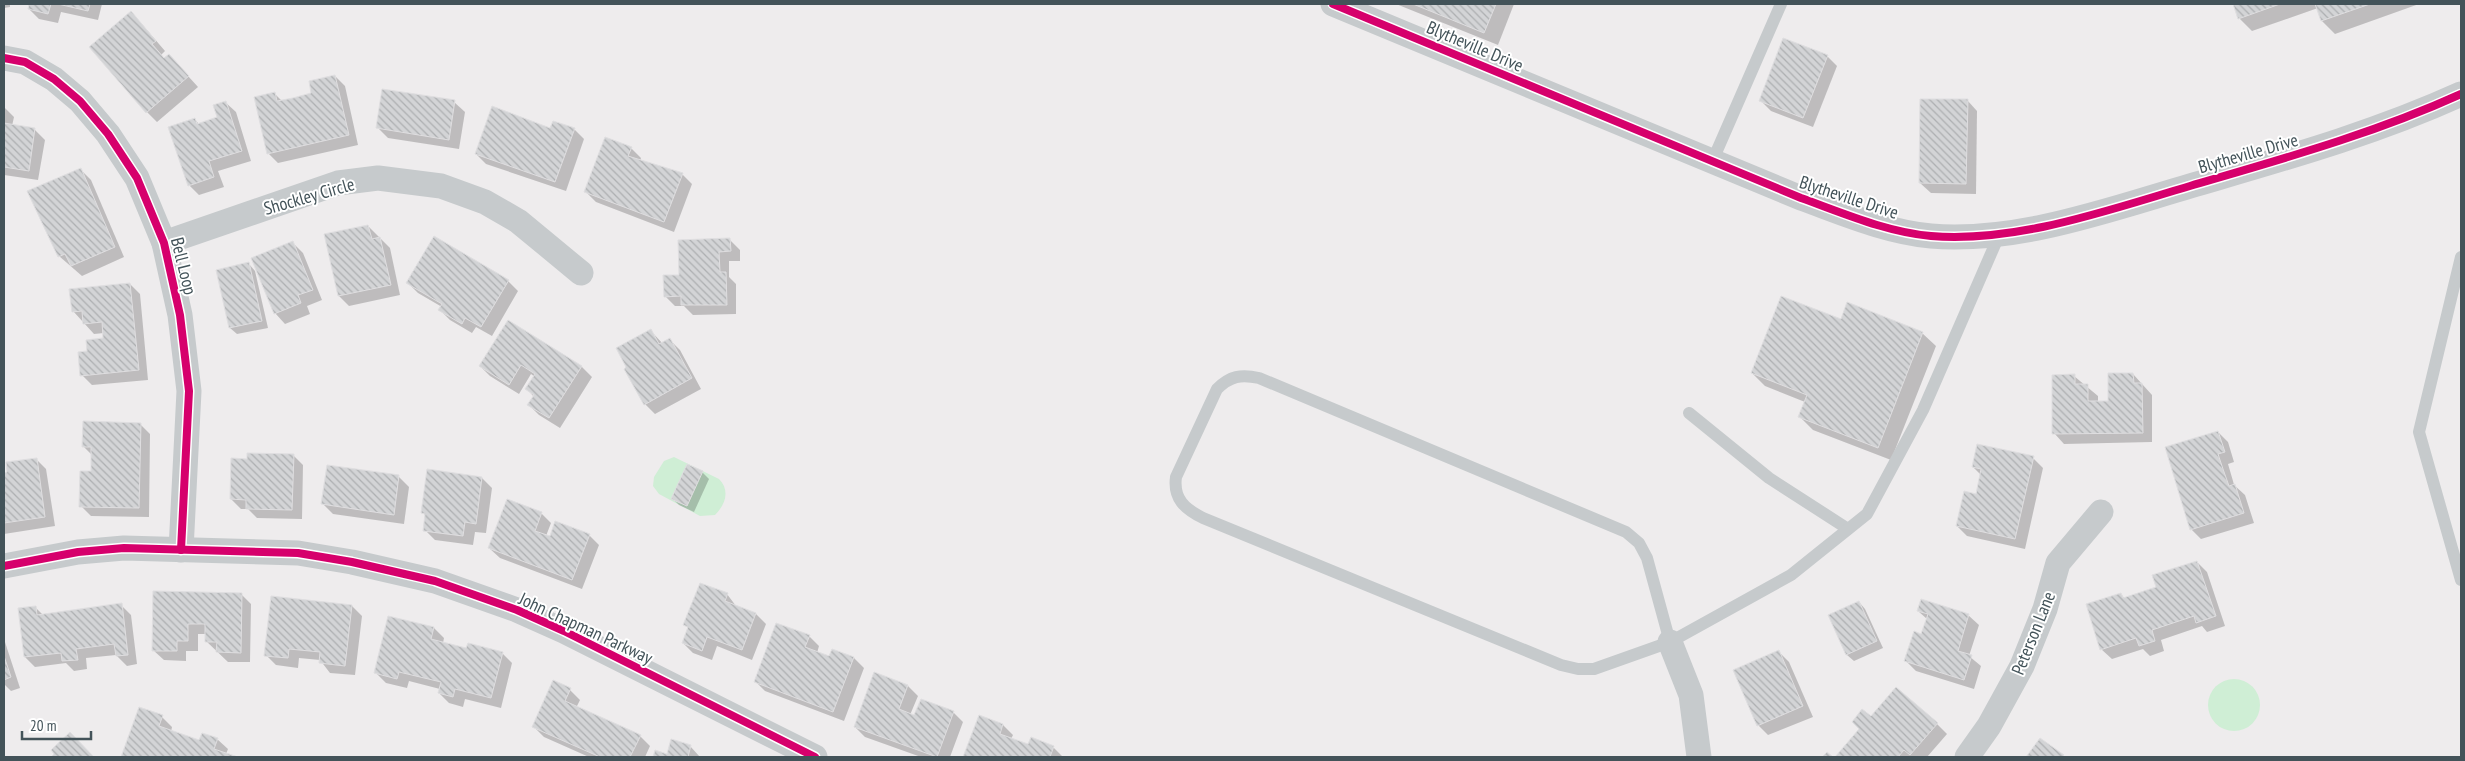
<svg xmlns="http://www.w3.org/2000/svg" width="2465" height="761" font-family="'PT Sans Narrow',sans-serif">
<defs>
<pattern id="building-back-hatch" width="6" height="6" patternUnits="userSpaceOnUse" patternTransform="scale(1.25)"><rect width="6" height="6" fill="#d3d4d6"/><path d="M-1 5l2 2M0 0l6 6M5-1l2 2" fill="none" stroke="#adafb1"/></pattern>
</defs>
<rect width="100%" height="100%" fill="#eeeced"/>
<g fill="#cfeed5">
<path d="M674 457 719 479C730 490 726 504 715 515L700 516 659 494 653 486 654 477 664 461Z"/>
<circle cx="2234" cy="705" r="26"/>
</g>
<g fill="#0003">
<path d="M4 4H10V7L4 8Z"/>
<path d="M31 4H102L98 20 61 12 58 23 39 19 29 9Z"/>
<path d="M1396 4H1514L1498 45Z"/>
<path d="M2234 4H2419L2335 34 2322 21 2318 8 2252 31 2239 18Z"/>
<path d="M141 23 165 51 161 55 165 59 179 66 198 87 157 122 147 112Z"/>
<path d="M1827 56 1837 66 1813 127 1771 111 1761 101Z"/>
<path d="M335 76 345 86 358 145 278 163 268 153 274 93 283 102 313 94Z"/>
<path d="M1967 100 1977 111 1976 194 1931 193 1920 183Z"/>
<path d="M225 102 236 112 251 161 218 171 224 187 199 195 189 185 195 120 199 124 218 118Z"/>
<path d="M454 102 465 112 459 149 388 138 378 128Z"/>
<path d="M4 107 14 117 12 126 35 130 45 140 38 180 4 175Z"/>
<path d="M574 129 584 139 566 191 486 164 476 154 551 130Z"/>
<path d="M631 148 641 158 640 161 682 174 692 184 674 232 596 202 586 192Z"/>
<path d="M81 170 91 180 124 257 82 276 59 256Z"/>
<path d="M368 226 390 248 400 295 349 306 339 296Z"/>
<path d="M730 240 740 250V261H729V277L736 284V314L693 315 684 306H675L665 296 680 276Z"/>
<path d="M293 243 303 253 322 300 307 306 310 314 285 324 275 313Z"/>
<path d="M249 264 255 271 268 328 237 334 230 328Z"/>
<path d="M508 281 518 291 492 336 476 327 472 333 450 320 440 310 442 307 418 293 408 283Z"/>
<path d="M130 284 140 294 148 380 92 385 82 375 89 352 105 339 104 333 94 334 73 311Z"/>
<path d="M1841 320 1922 333 1936 346 1891 460 1813 430 1800 417 1805 402 1765 386 1752 373Z"/>
<path d="M508 322 582 367 592 377 560 428 539 415 529 405 534 397 527 389 535 377 531 374 519 394 490 376 480 366Z"/>
<path d="M651 331 663 344 670 340 680 350 701 389 655 414 645 404Z"/>
<path d="M2133 374 2152 395V442L2064 444 2054 433 2074 376 2098 396V402H2109Z"/>
<path d="M140 424 150 434 149 517 91 516 81 506 92 472V455L83 446Z"/>
<path d="M2218 432 2228 442 2234 462 2228 464 2233 481 2234 485 2245 495 2254 523 2201 539 2191 529Z"/>
<path d="M293 455 303 465 302 519 257 518 248 509H241L231 499 249 460Z"/>
<path d="M2033 458 2043 468 2025 549 1967 536 1957 526 1977 496 1981 475 1973 467Z"/>
<path d="M36 459 46 469 55 526 4 534V474Z"/>
<path d="M702 472 709 479 694 512 679 505 673 499Z"/>
<path d="M399 477 409 487 404 524 333 514 323 504Z"/>
<path d="M482 478 492 488 486 533 475 532 473 545 435 540 425 530 426 516 423 513Z"/>
<path d="M541 513 551 523 546 536 589 535 599 545 582 589 500 558 489 548Z"/>
<path d="M2197 562 2207 572 2225 626 2207 632 2202 626 2161 640 2164 651 2150 656 2143 649 2112 659 2101 649 2121 594 2125 599 2158 588Z"/>
<path d="M154 593 241 594 251 604 250 662H228L206 641V634H198V651H186V661L164 660 153 650Z"/>
<path d="M727 594 736 606 756 614 766 624 752 660 717 646 712 660 693 653 683 643 689 629 685 625Z"/>
<path d="M1859 602 1865 609 1883 648 1854 661 1847 655 1829 616Z"/>
<path d="M121 605 131 615 137 664 127 666 116 655 86 658 87 669 74 671 66 663 35 667 25 657 36 608 44 616Z"/>
<path d="M352 606 362 616 355 675 330 673 320 660 299 658 298 668 276 665 266 655Z"/>
<path d="M1918 611 1968 615 1979 625 1969 656 1981 666 1974 689 1916 671 1906 661 1922 635 1927 619Z"/>
<path d="M389 617 434 628 444 638 443 643 467 649 502 653 512 663 501 708 465 699 463 707 449 703 439 693 440 689 409 681 407 688 386 683 376 673Z"/>
<path d="M809 636 819 646 817 653 830 658 833 650 854 658 864 668 844 721 765 691 755 681Z"/>
<path d="M4 639 20 688 11 691 4 684Z"/>
<path d="M1779 652 1789 662 1813 717 1768 735 1758 725Z"/>
<path d="M908 686 918 696 910 715 915 717 953 712 963 722 950 757H921L865 737 855 727Z"/>
<path d="M570 690 580 700 576 708 640 736 650 746 645 757H589L544 737 534 727Z"/>
<path d="M139 709 162 717 172 727 171 732 200 742 217 739 228 749 226 754 234 757H123Z"/>
<path d="M980 716 1003 725 1013 735 1011 739 1029 746 1053 747 1063 757H964Z"/>
<path d="M1872 718 1937 724 1947 734 1927 757H1837Z"/>
<path d="M690 746 700 757H654L656 752 668 755Z"/>
</g>
<g fill="url(#building-back-hatch)" stroke="#dfdee0">
<path d="M29 4H51L48 14 28 9Z"/>
<path d="M58 4H90L88 11Z"/>
<path d="M1413 4H1496L1484 33Z"/>
<path d="M2233 4H2280L2238 19Z"/>
<path d="M2315 4H2370L2321 21Z"/>
<path d="M131 11 156 41 152 44 164 58 169 54 189 76 146 113 89 47Z"/>
<path d="M1783 38 1828 55 1803 118 1759 101Z"/>
<path d="M335 75 349 135 267 154 254 97 275 92 277 101 293 98 311 93 309 81Z"/>
<path d="M382 89 455 100 449 140 376 128Z"/>
<path d="M1920 99H1968L1966 184 1919 183Z"/>
<path d="M226 101 242 151 209 161 214 177 188 186 168 127 195 118 197 124 217 117 213 105Z"/>
<path d="M492 106 550 128 553 121 575 128 555 182 475 154Z"/>
<path d="M4 123 35 128 29 171 4 167Z"/>
<path d="M605 137 632 147 628 156 683 173 664 222 584 192Z"/>
<path d="M81 168 115 247 71 266 65 254 58 257 27 191Z"/>
<path d="M368 225 372 239 380 237 391 285 338 296 324 234Z"/>
<path d="M434 236 509 280 481 327 465 318 462 324 438 310 442 304 406 283Z"/>
<path d="M730 238 731 251 719 252 720 272H726L727 305H681V296L664 297 663 275H679L678 240Z"/>
<path d="M293 241 313 290 298 295 301 303 274 314 251 258Z"/>
<path d="M249 262 262 321 229 328 216 270Z"/>
<path d="M130 283 139 370 80 376 78 352 87 351 86 340 103 338 102 322 83 324 82 311 72 312 69 289Z"/>
<path d="M1781 296 1841 319 1847 302 1923 332 1878 448 1798 417 1807 395 1751 373Z"/>
<path d="M508 320 582 366 549 418 527 405 534 395 525 389 535 374 521 365 509 385 479 366Z"/>
<path d="M651 329 659 344 670 338 692 378 644 405 624 369 626 367 616 348Z"/>
<path d="M2108 373H2133L2134 383H2142L2143 433 2052 434V375L2075 374V384H2088V401H2108Z"/>
<path d="M83 421 141 423 139 508 79 507 80 471H91V447H82Z"/>
<path d="M2218 431 2225 452 2218 454 2223 469 2229 486 2235 484 2244 513 2190 530 2165 447Z"/>
<path d="M1977 444 2034 456 2015 539 1956 526 1964 491 1976 494 1981 469 1972 467Z"/>
<path d="M247 453 294 454 292 510 246 509V500L230 499 231 458 247 459Z"/>
<path d="M37 458 45 517 4 523V473L7 472 6 462Z"/>
<path d="M687 464 703 471 687 506 671 499Z"/>
<path d="M327 465 399 475 394 515 321 504Z"/>
<path d="M427 469 482 477 476 524 465 522 463 536 423 531 425 514 421 513Z"/>
<path d="M507 499 542 512 535 531 550 536 555 521 590 534 572 580 488 548Z"/>
<path d="M2197 561 2216 616 2196 623 2194 616 2152 630 2155 641 2139 646 2136 638 2100 650 2086 604 2121 593 2123 598 2156 587 2152 575Z"/>
<path d="M700 583 728 593 725 601 756 613 742 650 707 637 702 651 682 643 688 627 683 625Z"/>
<path d="M153 591 242 593 241 653 216 652 217 642H205V624H188V641H177V651H152Z"/>
<path d="M271 596 352 605 345 666 319 663 320 652 289 649 288 658 264 656Z"/>
<path d="M1921 599 1969 614 1958 651 1972 655 1964 680 1904 661 1914 631 1921 634 1928 614 1917 611Z"/>
<path d="M1859 601 1877 641 1846 655 1828 615Z"/>
<path d="M122 603 128 655 116 656 114 644 76 649 78 660 62 661 61 653 24 657 18 608 36 606 37 615Z"/>
<path d="M388 616 434 627 431 639 466 648 468 643 503 652 491 698 455 689 453 697 438 693 441 682 399 672 397 679 374 673Z"/>
<path d="M776 623 810 635 805 647 829 656 832 649 854 657 833 712 754 682Z"/>
<path d="M1779 650 1803 706 1757 726 1733 670Z"/>
<path d="M4 656 11 677 4 680Z"/>
<path d="M874 672 908 685 899 709 914 715 921 699 954 711 937 757 854 727Z"/>
<path d="M553 680 571 688 565 701 641 735 630 757H600L532 727Z"/>
<path d="M1896 687 1938 723 1910 755 1904 750 1898 757H1835L1859 729 1852 722 1862 709 1871 716Z"/>
<path d="M139 707 163 715 159 726 199 740 202 733 218 738 214 749 238 757H121Z"/>
<path d="M979 715 1003 724 1000 734 1028 744 1031 737 1054 746 1050 757H963Z"/>
<path d="M70 732 94 757H51L54 754 51 750Z"/>
<path d="M2040 738 2064 755 2062 757H2026Z"/>
<path d="M671 739 691 745 688 757H653L655 750 667 754Z"/>
<path d="M1827 752 1833 757H1822Z"/>
</g>
<g fill="none" stroke-linecap="round" stroke-linejoin="round">
<g stroke="#c6cacc" stroke-width="12">
<path d="M1712 162 1781 4"/>
<path d="M2461 257 2419 432 2461 580"/>
<path d="M1689 413 1769 478 1848 529"/>
<path d="M1670 642 1647 558 1639 543 1626 532 1259 378C1241 374 1230 376 1217 389L1176 477C1173 499 1185 509 1203 518L1561 665 1578 669H1594L1670 642 1791 575 1867 514 1923 410 2000 233"/>
</g>
<g stroke="#c6cacc" stroke-width="25">
<path d="M1333 4 1801 198C1843 213 1886 232 1931 236 2017 243 2108 210 2190 186 2282 159 2373 134 2461 94"/>
<path d="M4 58 25 62 54 79 80 101 108 134 137 178 164 243 180 315 189 391 181 550"/>
<path d="M164 243 338 183 378 178 441 186 485 202 518 221 581 273"/>
<path d="M4 566 78 552 124 548 298 553 352 562 435 581 517 610 564 631 815 757"/>
<path d="M1670 642 1691 695 1699 757"/>
<path d="M1967 757 1989 726 2022 666 2045 609 2058 563 2101 512"/>
</g>
<defs>
<g id="cycleway">
<path d="M1333 4 1801 198C1843 213 1886 232 1931 236 2017 243 2108 210 2190 186 2282 159 2373 134 2461 94"/>
<path d="M4 58 25 62 54 79 80 101 108 134 137 178 164 243 180 315 189 391 181 550"/>
<path d="M4 566 78 552 124 548 298 553 352 562 435 581 517 610 564 631 815 757"/>
</g>
</defs>
<use href="#cycleway" stroke="#fff" stroke-width="11"/>
<use href="#cycleway" stroke="#d6006c" stroke-width="8"/>
</g>
<g text-anchor="middle" dominant-baseline="central" stroke-width="4" stroke-linejoin="round" paint-order="stroke">
<g font-size="18" fill="#435359" stroke="#fff">
<text transform="translate(1475 46) rotate(23)">Blytheville Drive</text>
<text transform="translate(2248 153) rotate(-16)">Blytheville Drive</text>
<text transform="translate(309 196) rotate(-16)">Shockley Circle</text>
<text transform="translate(1849 197) rotate(18)">Blytheville Drive</text>
<text transform="translate(184 266) rotate(76)">Bell Loop</text>
<text transform="translate(586 628) rotate(25)">John Chapman Parkway</text>
<text transform="translate(2033 633) rotate(-68)">Peterson Lane</text>
</g>
</g>
<rect width="2465" height="761" fill="none" stroke="#435359" stroke-width="10"/>
<path d="M22 731v8h69v-8" fill="none" stroke="#435359" stroke-width="2.5"/>
<text x="30" y="731" font-size="15" fill="#435359" stroke="#ffffff" stroke-width="4" paint-order="stroke">20 m</text>
</svg>
